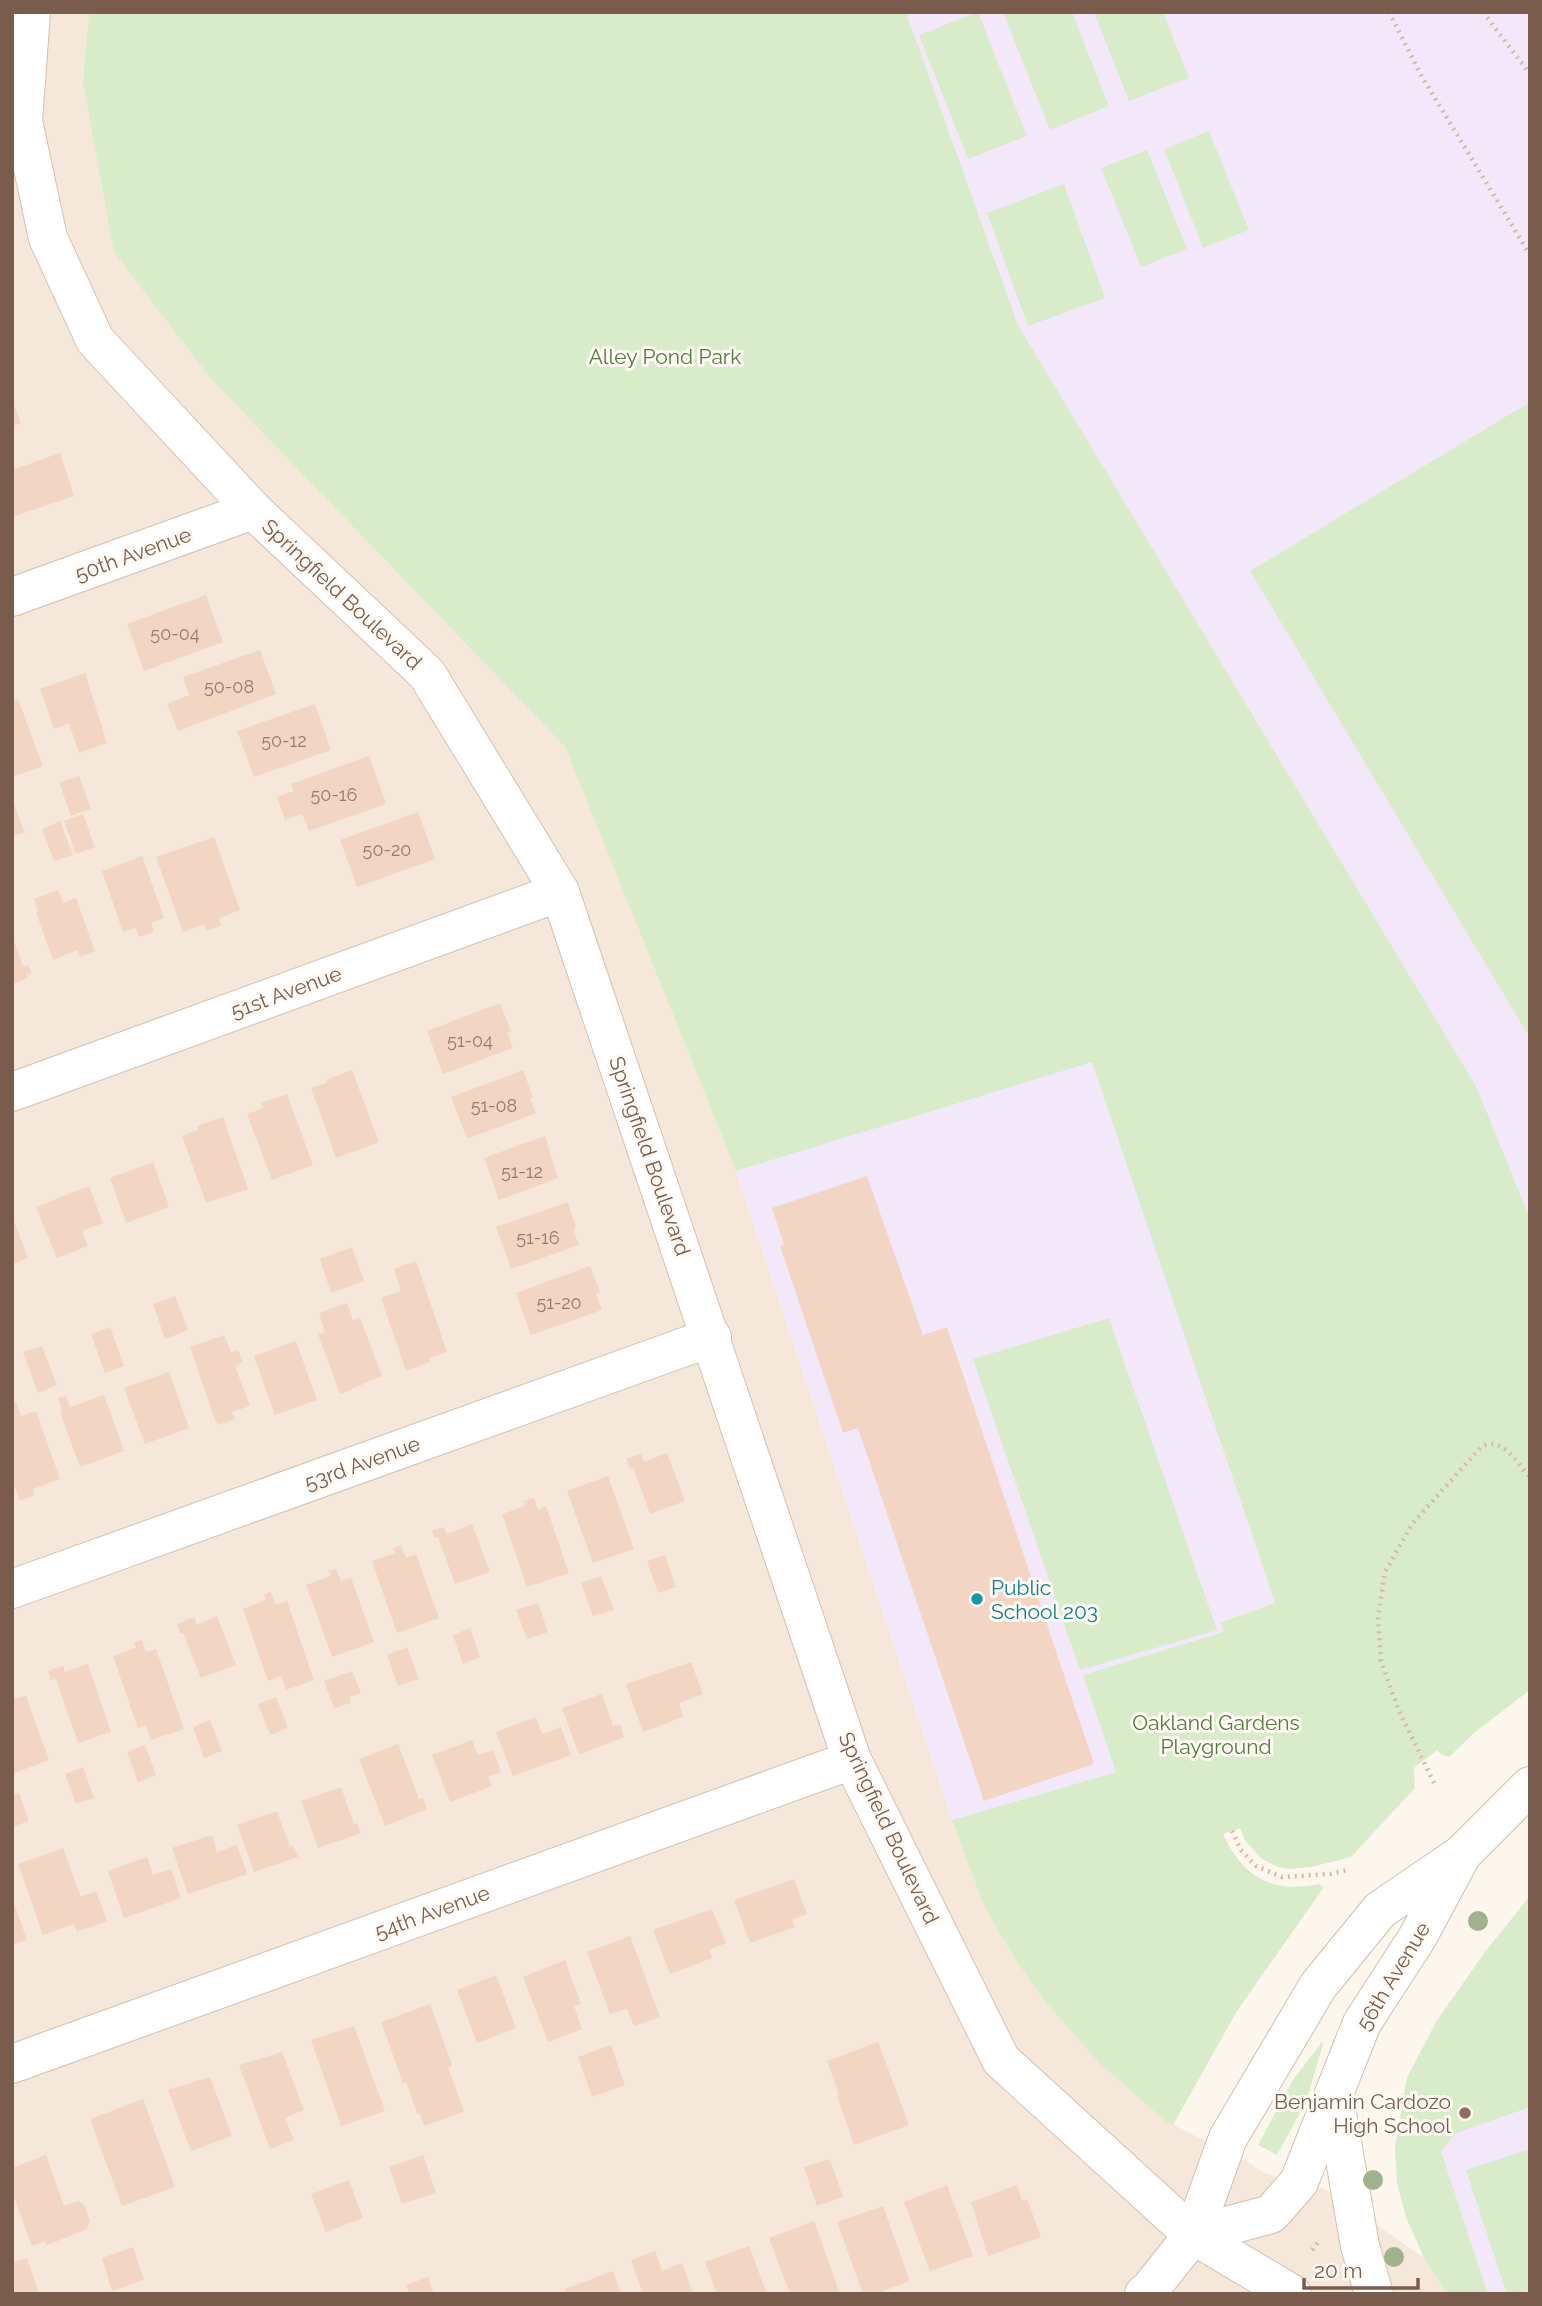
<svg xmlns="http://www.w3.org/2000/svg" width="1542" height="2306" font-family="Raleway,sans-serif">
<rect width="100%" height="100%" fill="#fdf6ec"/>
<path fill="#f5e8da" d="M12 12H89L83 83 211 379 565 747 736 1171 952 1820 984 1906 1017 1962 1047 2004 1100 2064 1165 2121 1245 2160 1264 2173 1327 2190 1424 2258 1447 2294H12Z"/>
<g fill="#f3e8fa">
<path d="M906 12H1530V1219L1477 1088 1422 1001 1018 325Z"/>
<path d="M1092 1061 1275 1603 1222 1621 1224 1632 1084 1675 1116 1772 952 1820 736 1171Z"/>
<path d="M1530 1896V2294H1447L1424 2258 1406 2217 1397 2183 1395 2148 1407 2078 1436 2022 1485 1952Z"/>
</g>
<g fill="#d8ecc9">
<path d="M89 12H906L1018 325 1477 1088 1530 1219V1690L1474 1733 1449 1757 1442 1755 1437 1750 1414 1768 1415 1788 1351 1857 1311 1867 1290 1869 1278 1867 1262 1859 1245 1840 1240 1828 1223 1834C1243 1877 1272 1894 1319 1884L1324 1887 1237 2011 1173 2125 1165 2121 1100 2064 1047 2004 1017 1962 984 1906 952 1820 1116 1772 1083 1675 1223 1632 1221 1622 1275 1603 1092 1062 736 1171 565 747 211 379 114 252 83 82Z"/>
<path d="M978 12 1027 136 968 159 919 35Z"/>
<path d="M1003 12H1072L1109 106 1050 130Z"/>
<path d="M1094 12H1163L1189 78 1129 101Z"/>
<path d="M1209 131 1249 230 1203 248 1164 149Z"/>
<path d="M1147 150 1187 249 1141 267 1101 168Z"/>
<path d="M1064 184 1105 298 1028 326 987 213Z"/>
<path d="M1530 402V1038L1250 571Z"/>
<path d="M1109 1318 1217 1630 1080 1670 973 1359Z"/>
<path d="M1530 1896V2107L1456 2133 1441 2151 1488 2294H1447L1424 2258 1406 2217 1397 2183 1395 2148 1407 2078 1436 2022 1485 1952Z"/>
<path d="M1322 2042 1323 2044 1306 2102 1277 2155 1258 2145 1293 2080Z"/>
<path d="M1527 2150 1530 2160V2290L1517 2294H1507L1466 2170Z"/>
</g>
<g fill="#f3d5c3">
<path d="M12 400 21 423 12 426Z"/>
<path d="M60 453 74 496 12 517V470Z"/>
<path d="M206 595 223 642 144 671 127 624Z"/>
<path d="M260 650 276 694 178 731 167 704 189 695 183 677Z"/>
<path d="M85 673 107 743 79 753 69 723 54 729 40 689Z"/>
<path d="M18 699 43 766 12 777V701Z"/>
<path d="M315 704 331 750 254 777 237 731Z"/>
<path d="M369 756 386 804 309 831 302 814 285 820 277 797 294 791 291 784Z"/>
<path d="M79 776 91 809 71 816 59 782Z"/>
<path d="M12 799 25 833 12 836Z"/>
<path d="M418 812 435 859 357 887 340 840Z"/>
<path d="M83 814 95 847 76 854 64 821Z"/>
<path d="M60 821 73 855 54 861 42 829Z"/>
<path d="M214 837 240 910 219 918 221 926 206 931 204 924 183 932 156 857Z"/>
<path d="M142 856 164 918 151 923 154 932 139 937 136 928 123 932 102 871Z"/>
<path d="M58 890 63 903 76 898 95 951 80 957 77 950 53 960 36 912 38 911 34 899Z"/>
<path d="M12 936 23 966 28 965 32 973 26 975 28 978 12 984Z"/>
<path d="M500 1003 511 1031 507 1032 513 1048 443 1074 427 1031Z"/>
<path d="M352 1070 379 1142 336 1158 311 1088 327 1083 326 1080Z"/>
<path d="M523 1070 533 1097 530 1098 536 1113 467 1139 451 1097Z"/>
<path d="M287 1094 313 1165 272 1180 247 1114 263 1108 261 1103Z"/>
<path d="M223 1117 248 1189 206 1203 182 1136 198 1130 197 1126Z"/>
<path d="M545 1136 558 1178 499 1200 484 1158Z"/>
<path d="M153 1162 169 1207 126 1223 110 1178Z"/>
<path d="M867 1176 923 1335 947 1327 1094 1764 984 1801 858 1428 843 1433 780 1246 784 1245 772 1208Z"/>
<path d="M89 1186 103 1223 82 1231 88 1246 57 1258 36 1207Z"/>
<path d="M568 1202 576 1228 573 1229 579 1245 511 1269 496 1227Z"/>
<path d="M12 1216 28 1258 12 1264Z"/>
<path d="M352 1247 364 1281 331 1293 320 1259Z"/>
<path d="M416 1261 447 1352 429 1358 430 1362 406 1371 381 1298 401 1291 394 1269Z"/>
<path d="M590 1266 600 1292 596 1294 602 1310 531 1335 516 1293Z"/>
<path d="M175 1296 188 1330 165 1339 153 1304Z"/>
<path d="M347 1303 353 1320 360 1318 382 1376 340 1394 318 1334 325 1332 319 1313Z"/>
<path d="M110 1327 124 1366 105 1373 91 1334Z"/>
<path d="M224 1335 231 1352 238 1350 243 1362 235 1366 250 1406 232 1412 235 1419 219 1425 215 1420 190 1347Z"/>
<path d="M296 1341 317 1400 275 1415 254 1356Z"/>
<path d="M42 1346 57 1385 38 1393 23 1352Z"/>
<path d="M169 1372 189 1428 145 1444 124 1388Z"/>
<path d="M104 1395 124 1451 80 1467 60 1412 62 1410 58 1398 66 1396 70 1407Z"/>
<path d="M16 1402 21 1416 36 1411 60 1479 33 1489 35 1495 20 1501 12 1479V1403Z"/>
<path d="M667 1453 685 1501 650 1514 633 1467 630 1469 626 1459 641 1454 644 1462Z"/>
<path d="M608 1476 634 1549 593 1563 567 1491Z"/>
<path d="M534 1498 538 1510 546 1506 569 1573 527 1587 502 1514 525 1506 523 1501Z"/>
<path d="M472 1524 490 1572 455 1584 438 1537 435 1538 432 1531 444 1527 447 1534Z"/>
<path d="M401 1545 406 1558 416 1554 439 1618 397 1633 372 1561 395 1553 393 1548Z"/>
<path d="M665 1555 676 1587 658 1593 647 1561Z"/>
<path d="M336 1569 341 1581 351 1578 374 1642 332 1657 306 1585 331 1576 329 1571Z"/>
<path d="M601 1576 614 1610 593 1616 581 1583Z"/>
<path d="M271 1592 276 1605 287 1601 314 1680 286 1690 281 1676 268 1681 243 1609 266 1600 264 1594Z"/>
<path d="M538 1603 548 1632 527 1639 516 1610Z"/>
<path d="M217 1616 236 1665 201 1678 183 1633 180 1634 177 1624 194 1617 197 1625Z"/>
<path d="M470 1628 480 1657 463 1664 453 1635Z"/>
<path d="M142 1640 146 1652 156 1649 184 1729 151 1740 146 1725 138 1728 113 1656 136 1648 134 1642Z"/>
<path d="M407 1647 419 1679 398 1686 387 1655Z"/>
<path d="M691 1662 703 1694 679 1703 683 1717 643 1732 626 1684Z"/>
<path d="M88 1664 111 1732 78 1743 56 1679 51 1680 48 1671 63 1666 65 1672Z"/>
<path d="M352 1671 361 1693 349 1697 351 1703 334 1708 324 1681Z"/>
<path d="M13 1694 14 1699 26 1696 49 1760 12 1774Z"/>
<path d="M602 1694 613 1726 620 1724 624 1737 579 1755 562 1708Z"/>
<path d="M276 1697 288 1728 270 1735 258 1704Z"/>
<path d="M536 1717 542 1734 561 1727 571 1755 513 1776 496 1732Z"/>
<path d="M210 1720 222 1751 204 1758 193 1727Z"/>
<path d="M472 1740 478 1755 493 1750 501 1772 488 1777 492 1786 450 1802 432 1755Z"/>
<path d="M398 1744 419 1799 423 1798 427 1809 385 1826 359 1759Z"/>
<path d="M145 1745 156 1775 138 1782 127 1752Z"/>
<path d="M83 1767 94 1798 76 1804 65 1774Z"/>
<path d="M341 1787 354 1824 357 1823 361 1833 318 1848 301 1801Z"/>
<path d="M19 1793 29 1821 12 1827V1795Z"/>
<path d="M277 1811 290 1847 293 1845 298 1857 254 1872 237 1825Z"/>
<path d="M212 1835 217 1852 237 1845 247 1874 188 1894 172 1848Z"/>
<path d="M63 1848 81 1897 96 1891 107 1921 77 1932 74 1924 43 1935 18 1864Z"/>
<path d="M147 1857 153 1875 171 1869 181 1898 124 1918 108 1871Z"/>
<path d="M794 1879 807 1914 792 1920 795 1927 750 1943 734 1900Z"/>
<path d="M13 1900 27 1940 12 1945V1901Z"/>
<path d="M712 1909 726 1943 709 1950 712 1958 670 1974 653 1930Z"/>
<path d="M630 1936 660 2017 634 2026 627 2009 610 2014 587 1952Z"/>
<path d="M565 1960 581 2004 574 2006 582 2029 548 2042 523 1977Z"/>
<path d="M496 1975 516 2028 477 2043 457 1990Z"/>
<path d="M430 2004 452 2065 448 2067 464 2112 424 2126 420 2114 418 2115 406 2082 403 2083 381 2022Z"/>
<path d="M354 2026 385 2111 341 2126 311 2040Z"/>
<path d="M878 2042 909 2125 854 2145 837 2096 839 2094 827 2061Z"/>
<path d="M611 2045 625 2085 592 2097 578 2057Z"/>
<path d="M282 2052 304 2110 285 2118 294 2140 270 2149 239 2065Z"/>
<path d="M210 2077 232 2136 191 2151 168 2090Z"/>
<path d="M143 2099 175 2187 122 2206 90 2119Z"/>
<path d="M46 2155 64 2206 78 2201 84 2205 90 2221 87 2229 75 2234 47 2245 45 2241 32 2246 12 2192V2168Z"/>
<path d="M423 2155 436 2193 402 2204 389 2167Z"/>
<path d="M830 2159 843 2197 817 2206 804 2167Z"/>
<path d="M349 2180 363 2218 326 2232 311 2194Z"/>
<path d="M947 2185 973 2256 930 2271 904 2202Z"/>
<path d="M1017 2185 1022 2201 1027 2199 1041 2237 988 2256 971 2202Z"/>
<path d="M883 2206 910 2281 875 2294H863L837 2222Z"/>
<path d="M814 2221 840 2294H790L769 2238Z"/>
<path d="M749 2246 767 2294H717L705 2262Z"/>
<path d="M133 2247 144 2280 112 2291 102 2258Z"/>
<path d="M655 2251 662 2271 682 2263 693 2294H643L631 2260Z"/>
<path d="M27 2258 39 2293 13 2294 12 2263Z"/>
<path d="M613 2271 621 2294H567L565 2289Z"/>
<path d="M428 2277 434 2294H409L406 2285Z"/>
</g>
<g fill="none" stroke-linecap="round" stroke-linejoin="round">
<defs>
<g id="minor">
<path d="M12 597 253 510"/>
<path d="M12 1092 560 892"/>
<path d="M12 1589 712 1337"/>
<path d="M12 2064 852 1760"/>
</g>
<g id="tertiary">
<path d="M1193 2235 1271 2214 1299 2182 1362 2023 1417 1938 1459 1860"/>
<path d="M1144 2294 1150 2289 1193 2235 1228 2138 1318 1986 1380 1910 1462 1854 1530 1786"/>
</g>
<g id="secondary">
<path d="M31 12 23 121 48 238 95 340 253 510 427 674 560 892 852 1760 1001 2060 1193 2235 1292 2294"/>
<path d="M1334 2096 1360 2246 1374 2294"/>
</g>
</defs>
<use href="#minor" stroke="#d1beb0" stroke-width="40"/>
<use href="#tertiary" stroke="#d1beb0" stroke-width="40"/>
<use href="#secondary" stroke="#d6c0b0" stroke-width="40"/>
<g stroke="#d9b8a5" stroke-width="4.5" stroke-dasharray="2 5" stroke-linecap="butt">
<path d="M1389 12 1421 75 1530 255"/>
<path d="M1483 12 1530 74"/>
<path d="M1434 1783 1399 1711 1381 1661 1378 1618 1385 1572 1412 1524 1481 1447C1503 1435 1516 1463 1530 1477"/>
<path d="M1232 1831 1241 1850 1256 1866 1282 1877 1330 1874 1348 1870"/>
<path d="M1312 2250 1319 2241"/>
</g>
<use href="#minor" stroke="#fff" stroke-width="38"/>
<use href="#tertiary" stroke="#fff" stroke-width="38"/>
<use href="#secondary" stroke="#fff" stroke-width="38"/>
</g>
<g fill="#a0b28e">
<circle cx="1478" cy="1921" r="10"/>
<circle cx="1373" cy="2180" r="10"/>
<circle cx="1394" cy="2257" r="10"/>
</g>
<circle fill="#0f9aa8" stroke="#fffaf3" stroke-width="2.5" cx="977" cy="1599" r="7"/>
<circle fill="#8d6e63" stroke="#fffaf3" stroke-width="2.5" cx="1465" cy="2113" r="7"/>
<g text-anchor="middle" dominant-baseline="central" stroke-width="6" stroke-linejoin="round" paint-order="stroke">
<g font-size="18" fill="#987a6a">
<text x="175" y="633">50-04</text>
<text x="229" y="686">50-08</text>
<text x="284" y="740">50-12</text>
<text x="334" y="794">50-16</text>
<text x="387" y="849">50-20</text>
<text x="470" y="1040">51-04</text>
<text x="494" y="1105">51-08</text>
<text x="522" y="1171">51-12</text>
<text x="538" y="1237">51-16</text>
<text x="559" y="1302">51-20</text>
</g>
<g font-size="21" fill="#537a41" stroke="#fffaf3">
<text x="665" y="356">Alley Pond Park</text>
<text x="1216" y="1722">Oakland Gardens<tspan x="1216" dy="24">Playground</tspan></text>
</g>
<g font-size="21" fill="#7a5c4d" stroke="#fffaf3">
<text transform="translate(133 554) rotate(-20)">50th Avenue</text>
<text transform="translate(342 594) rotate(43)">Springfield Boulevard</text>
<text transform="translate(286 992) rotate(-20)">51st Avenue</text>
<text transform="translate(650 1156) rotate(71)">Springfield Boulevard</text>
<text transform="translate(362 1463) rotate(-20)">53rd Avenue</text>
<text transform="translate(889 1828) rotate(65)">Springfield Boulevard</text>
<text transform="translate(432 1912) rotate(-20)">54th Avenue</text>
<text transform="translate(1393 1976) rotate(-59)">56th Avenue</text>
</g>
<g font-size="21" fill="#0d838f" stroke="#fffaf3" text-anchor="start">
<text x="991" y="1587">Public<tspan x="991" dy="24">School 203</tspan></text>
</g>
<g font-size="21" fill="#785e54" stroke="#fffaf3" text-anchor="end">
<text x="1451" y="2101">Benjamin Cardozo<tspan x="1451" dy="24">High School</tspan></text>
</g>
</g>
<rect width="1542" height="2306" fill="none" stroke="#7a5c4d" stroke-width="28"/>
<path d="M1304 2278v10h114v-10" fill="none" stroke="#7a5c4d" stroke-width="3.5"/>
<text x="1314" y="2278" font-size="21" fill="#7a5c4d" stroke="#fffaf3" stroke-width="5" paint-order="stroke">20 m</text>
</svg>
